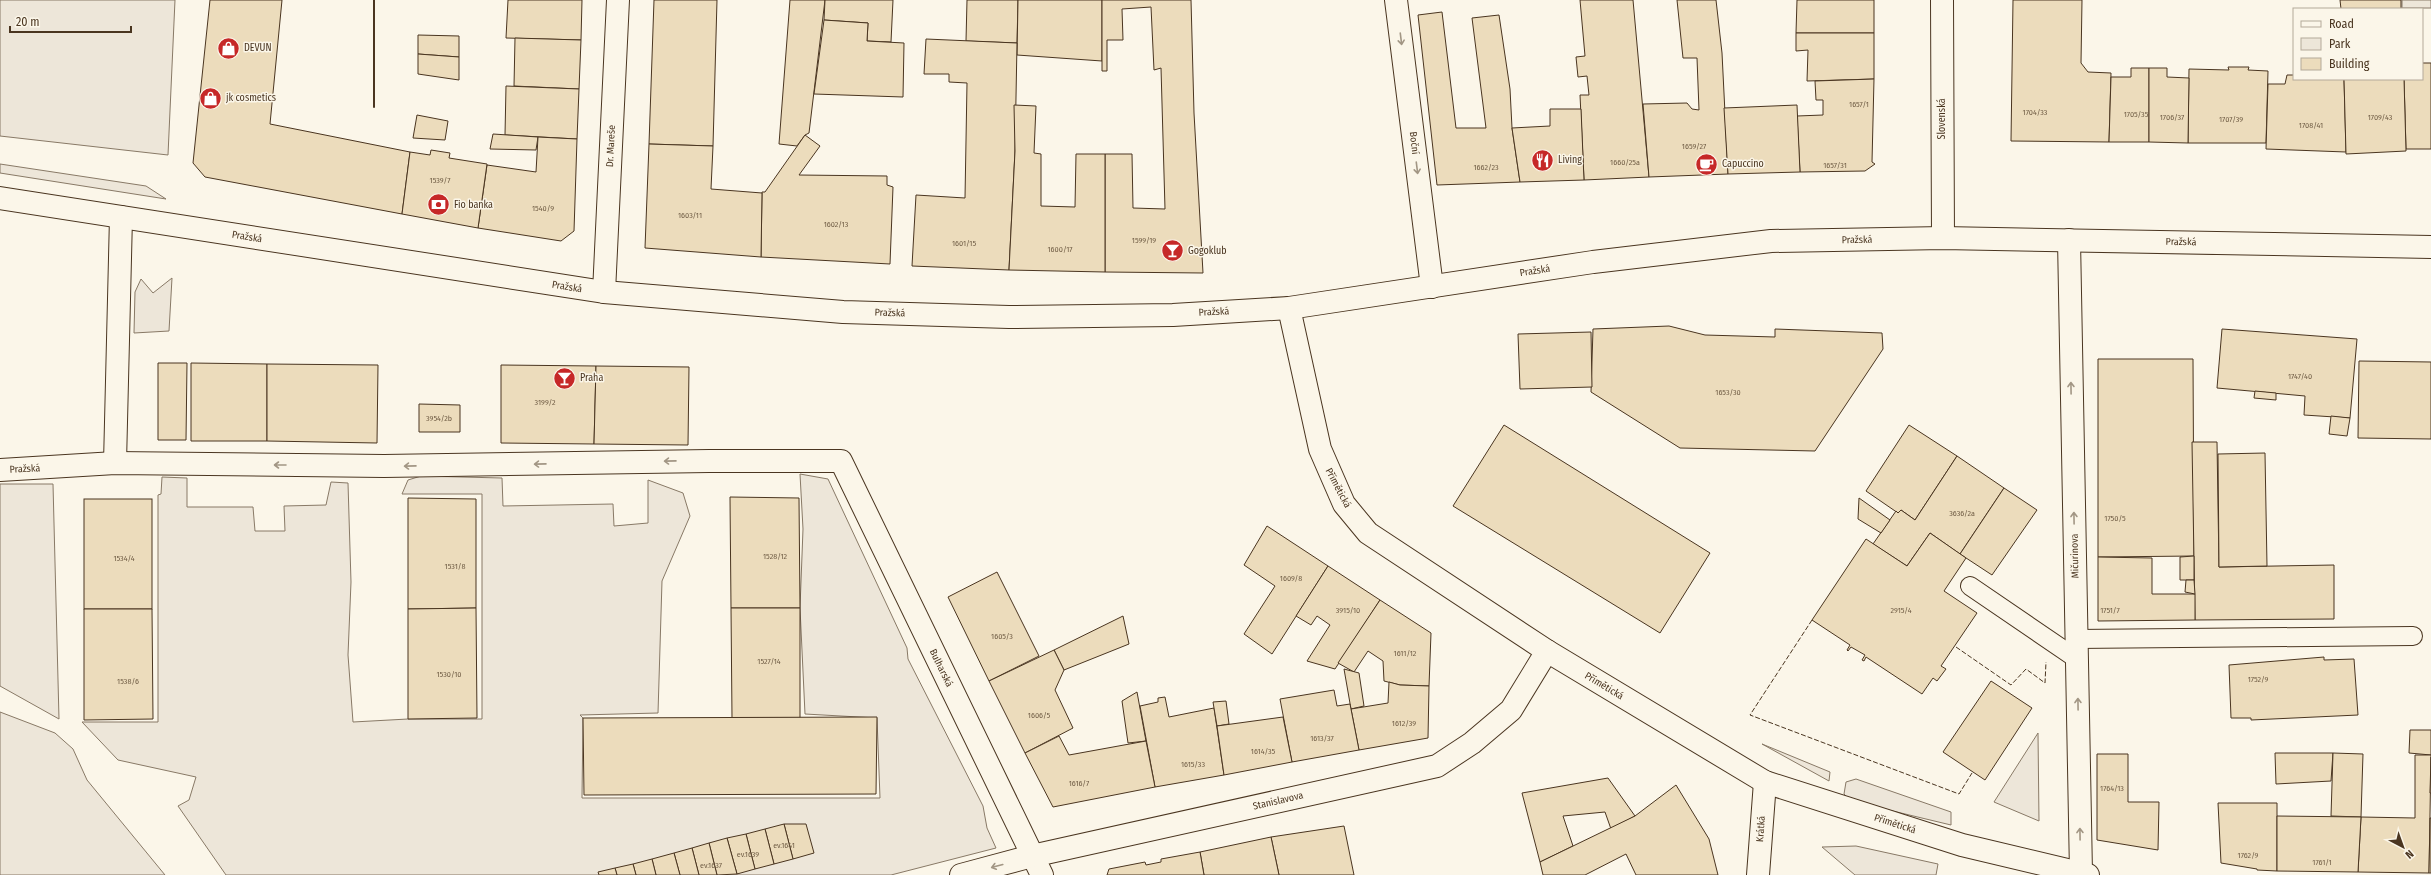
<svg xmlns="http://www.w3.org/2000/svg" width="2431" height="875" font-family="'Fira Sans Condensed',sans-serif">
<rect width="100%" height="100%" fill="#fbf6e9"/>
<g fill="#ede6d9" stroke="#887966">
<path d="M0 0H175L168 155 0 136Z"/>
<rect x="2402" y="0" width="29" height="8"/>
<path d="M0 164 146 186 166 199 0 173Z"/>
<path d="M172 278 169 331 134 333 135 292 141 279 153 293Z"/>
<path d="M800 474 828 479 907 648 908 659 983 806 987 828 996 848 891 875H226L178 806 189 800 196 777 118 760 82 722H158V495L161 494 162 477 187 478V507H253L255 531H285L284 506 326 505 331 482 348 483 351 582 348 655 353 722 408 719H482V494H402L408 480 421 476 502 478 503 506 613 504 614 526 648 523V480L683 493 690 516 662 581 658 713 580 715 583 718 582 798H880L877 718 805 714 800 608 803 529Z"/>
<path d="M0 484H53L59 719 0 686Z"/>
<path d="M0 712 55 733 73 749 87 780 165 875H0Z"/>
<path d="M2038 733 2039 821 1994 802Z"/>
<path d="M1762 744 1830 772 1829 781Z"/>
<path d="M1856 779 1951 812V825L1851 801 1844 794 1846 782Z"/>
<path d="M1856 846 1938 864 1936 875H1855L1822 847Z"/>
</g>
<g fill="#ecdcbc" stroke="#4a3520">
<path d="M210 0H282L270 124 410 152 402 214 205 177 193 163Z"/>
<path d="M508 0H582L581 40 506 38Z"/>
<path d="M654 0H717L713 146 649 144Z"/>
<path d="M790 0H825L809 133 805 135 797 146 779 144Z"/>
<path d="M825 0H893L891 42 867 41 868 23 824 20Z"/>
<path d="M967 0H1018L1017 43 966 41Z"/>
<path d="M1018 0H1102V61L1017 55Z"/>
<path d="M1102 0H1191L1194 113 1203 273 1105 272V154H1132L1133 208 1165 209 1161 68 1154 70 1151 7 1122 9 1123 40H1107V71H1102Z"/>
<path d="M1580 0H1633L1649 177 1584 180 1580 95H1589L1587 76 1578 77 1576 57 1585 56Z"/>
<path d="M1677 0H1716L1722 53 1728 174 1649 177 1643 104 1687 103 1692 109 1699 110 1697 58H1683Z"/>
<path d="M1797 0H1874V33H1796Z"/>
<path d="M2013 0H2082L2081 63 2088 72 2111 73 2109 142 2011 141Z"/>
<path d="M2340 0H2401V9H2341Z"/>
<path d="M1442 12 1456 128H1486L1472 18 1499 15 1510 89 1512 128 1520 182 1437 185 1418 15Z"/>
<path d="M824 20 868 23 867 41 904 43 903 97 814 94Z"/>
<path d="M1796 33H1874V79L1807 81 1808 50 1796 51Z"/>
<path d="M418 35 459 36V57L418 54Z"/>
<path d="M515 38 581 40 579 89 514 86Z"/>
<path d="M926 39 1017 43 1015 151 1009 270 912 266 916 195 965 198 967 83 949 82V74H924Z"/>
<path d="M418 54 459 57V80L418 74Z"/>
<path d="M2422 63H2431V149H2406L2404 79H2422Z"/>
<path d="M2228 67H2249L2248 70 2268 71 2266 143H2188L2189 69 2229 70Z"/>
<path d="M2131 68H2149V142H2109L2111 77H2131Z"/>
<path d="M2149 68H2167V77L2189 78 2188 143 2149 142Z"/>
<path d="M2287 75H2294V79H2344L2346 152 2266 149 2268 84H2285Z"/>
<path d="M1874 79 1872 162 1875 164 1865 171 1800 172 1797 116 1823 115V100H1816L1815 81Z"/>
<path d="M2344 79H2404L2406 151 2346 154Z"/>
<path d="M506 86 579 89 577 139 505 135Z"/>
<path d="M1014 105 1036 106 1034 153 1041 154V206L1075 207 1076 154H1105V272L1009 270 1015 151Z"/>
<path d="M1797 105 1800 172 1728 174 1724 108Z"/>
<path d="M1550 109H1581L1584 180 1520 182 1512 128 1550 126Z"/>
<path d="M417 115 448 121 445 140 413 138Z"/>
<path d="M493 134 538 137 536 150 490 149Z"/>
<path d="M805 135 820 146 799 175 887 176V185L893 187 890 264 761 257 762 192H765Z"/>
<path d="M538 137 577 139 574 231 561 241 478 228 487 165 536 172Z"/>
<path d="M649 144 713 146 711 189 762 193 761 257 645 248Z"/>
<path d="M431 150 450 153 449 158 487 164 478 228 402 214 410 152 430 155Z"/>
<path d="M1669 326 1705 335 1775 337V329L1882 333 1883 349 1815 451 1680 448 1591 392 1593 329Z"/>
<path d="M2222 329 2357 339 2350 418 2304 415 2305 396 2217 388Z"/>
<path d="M1591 332 1592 387 1520 389 1518 334Z"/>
<path d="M2098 359H2193L2194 556 2098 557Z"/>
<path d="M2359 361 2431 362V439L2358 438Z"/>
<path d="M158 363H187L186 440H158Z"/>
<path d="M191 363 267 364V441H191Z"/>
<path d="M267 364 378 365 377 443 267 441Z"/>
<path d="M501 365 596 366 594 444 501 443Z"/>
<path d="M596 366 689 367 688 445 594 444Z"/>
<path d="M2255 391 2276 393V400L2254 398Z"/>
<path d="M419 404 460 405V432H419Z"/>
<path d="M2331 416 2350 418 2347 436 2329 434Z"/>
<path d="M1504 425 1710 553 1660 633 1453 506Z"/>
<path d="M1909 425 1957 456 1915 520 1901 510 1898 513 1866 491Z"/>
<path d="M2192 442H2217L2219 567 2334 565V619L2195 620Z"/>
<path d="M2265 453 2267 566 2219 567 2218 454Z"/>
<path d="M1957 456 2004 488 1960 554 1930 533 1907 566 1873 544 1896 511 1898 513 1901 510 1915 520Z"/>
<path d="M2004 488 2037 510 1992 575 1960 554Z"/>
<path d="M730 497 799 498 800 608H731Z"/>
<path d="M408 498 476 499V608L408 609Z"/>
<path d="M1859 498 1890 520 1881 533 1858 519Z"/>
<rect x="84" y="499" width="68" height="110"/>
<path d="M1267 526 1328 566 1272 654 1244 634 1275 586 1244 565Z"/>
<path d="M1930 533 1966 558 1944 591 1977 613 1941 666 1946 669 1937 681 1933 678 1922 694 1866 657 1864 661 1862 660 1865 655 1851 647 1848 651 1847 650 1850 645 1812 620 1866 539 1907 566Z"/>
<path d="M2194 556V580H2180V557Z"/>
<path d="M2098 557 2152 558V594H2195V620L2098 621Z"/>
<path d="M1328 566 1380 600 1335 669 1307 661 1330 625 1317 616 1311 625 1296 616Z"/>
<path d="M997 572 1039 656 989 681 948 597Z"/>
<path d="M2186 580H2194L2195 594 2185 592Z"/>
<path d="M1380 600 1431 633 1429 686 1400 685 1384 681 1383 661 1368 651 1354 672 1338 663Z"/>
<path d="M476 608 477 718 408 719V609Z"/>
<path d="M731 608H800V718H732Z"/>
<path d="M84 609H152L153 719 84 720Z"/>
<path d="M1123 616 1129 644 1064 670 1054 650Z"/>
<path d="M1054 650 1064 670 1055 690 1073 728 1025 753 989 681Z"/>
<path d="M2324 657V660L2354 659 2358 715 2251 720V718H2231L2229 665Z"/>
<path d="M1344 669 1359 673 1364 706 1351 709Z"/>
<path d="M1991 681 2032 708 1985 780 1943 752Z"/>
<path d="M1389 682 1400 685 1429 686 1428 738 1359 750 1351 709 1388 703Z"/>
<path d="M1334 690 1337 706 1350 704 1359 750 1292 762 1280 699Z"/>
<path d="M1137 692 1146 741 1128 743 1122 701Z"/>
<path d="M1165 697 1169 717 1214 708 1224 775 1155 787 1140 706 1158 702V698Z"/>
<path d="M1226 701 1229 724 1217 726 1213 702Z"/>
<path d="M877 717 876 794 584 795 583 718Z"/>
<path d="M1283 717 1292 762 1224 775 1217 726Z"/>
<path d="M2410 730H2431V755L2409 753Z"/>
<path d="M1059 736 1069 755 1146 741 1155 787 1053 807 1025 753Z"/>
<path d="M2275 753H2333L2331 781 2276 784Z"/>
<path d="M2333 753 2363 754 2361 817 2331 816Z"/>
<path d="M2097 754H2128V802H2159L2158 850 2097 840Z"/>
<path d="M2415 755H2431L2429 873 2358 872 2361 817 2415 818Z"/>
<path d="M2431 757V793H2430Z"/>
<path d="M1608 778 1635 816 1611 829 1605 812 1563 816 1573 846 1540 862 1522 793Z"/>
<path d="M1676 785 1709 839 1718 875H1636L1626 854 1585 875H1543L1540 862 1635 816Z"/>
<path d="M2218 803H2277V871L2257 870V869L2221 863Z"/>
<path d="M2277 816 2361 817 2358 872 2277 871Z"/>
<path d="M2430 818H2431V873H2429Z"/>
<path d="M784 824H806L814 853 793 859Z"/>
<path d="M784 824 793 859 774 864 765 829Z"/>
<path d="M1344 826 1354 875H1279L1271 837Z"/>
<path d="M765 829 774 864 755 869 746 834Z"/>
<path d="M746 834 755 869 737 874 727 838Z"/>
<path d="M1271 837 1279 875H1204L1200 852Z"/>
<path d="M727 838 737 874 717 875 709 843Z"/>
<path d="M709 843 717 875H699L692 848Z"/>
<path d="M692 848 699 875H680L674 853Z"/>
<path d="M1200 852 1204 875H1107L1109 869 1145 862 1146 865 1161 862V859Z"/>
<path d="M674 853 680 875H656L652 859Z"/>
<path d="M652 859 656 875H636L633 864Z"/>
<path d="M633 864 636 875H617L615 868Z"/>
<path d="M615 868 617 875H599L598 872Z"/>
</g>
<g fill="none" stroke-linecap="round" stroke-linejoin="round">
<defs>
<g id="service">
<path d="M1970 586 2077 659"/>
<path d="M2076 639 2413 636"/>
</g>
<g id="minor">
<path d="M1396 0 1432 287"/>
<path d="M1942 0 1943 238"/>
<path d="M2069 240 2081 873"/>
<path d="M604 292 618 0"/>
<path d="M115 463 121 217"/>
<path d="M0 470 115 463 384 466 709 461H841L1042 875"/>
<path d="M961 875 1032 856 1437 766 1472 743 1511 710 1547 651"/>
<path d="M1758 875 1765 782"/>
</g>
<path id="secondary" d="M1289 308 1320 449 1344 504 1368 533 1547 651 1765 782 1962 845 2088 875"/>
<path id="primary" d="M0 198 604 292 843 312 1009 317 1173 315 1289 308 1593 262 1771 241 1943 238 2431 247"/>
</defs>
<use href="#service" stroke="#4a3520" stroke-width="20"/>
<use href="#minor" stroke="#4a3520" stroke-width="24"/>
<use href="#secondary" stroke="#4a3520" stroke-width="24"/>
<use href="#primary" stroke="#4a3520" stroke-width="24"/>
<use href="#service" stroke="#fbf6e9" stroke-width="18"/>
<use href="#minor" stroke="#fbf6e9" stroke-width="22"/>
<use href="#secondary" stroke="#fbf6e9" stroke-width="22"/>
<use href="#primary" stroke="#fbf6e9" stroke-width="22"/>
<g stroke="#4a3520" stroke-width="1" stroke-dasharray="5 2" stroke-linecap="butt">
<path d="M1812 620 1750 715 1959 794 1972 773"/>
<path d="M1956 647 2011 685 2026 669 2045 683 2046 662"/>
</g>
<path stroke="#4a3520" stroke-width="2" d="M374 107V0"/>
</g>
<defs><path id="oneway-shaft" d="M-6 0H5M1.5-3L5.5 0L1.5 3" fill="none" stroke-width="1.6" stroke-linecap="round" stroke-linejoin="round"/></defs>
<g stroke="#a29684">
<use href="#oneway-shaft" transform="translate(1401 39) rotate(83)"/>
<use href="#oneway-shaft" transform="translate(1417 168) rotate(83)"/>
<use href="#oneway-shaft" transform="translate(2071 388) rotate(-91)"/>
<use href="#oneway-shaft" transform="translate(670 461) rotate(179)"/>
<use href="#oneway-shaft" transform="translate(540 464) rotate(179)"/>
<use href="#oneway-shaft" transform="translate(280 465) rotate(-180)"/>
<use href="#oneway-shaft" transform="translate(410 466) rotate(179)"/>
<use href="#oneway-shaft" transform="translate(2074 518) rotate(-91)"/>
<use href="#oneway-shaft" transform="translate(2078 704) rotate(-91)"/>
<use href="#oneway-shaft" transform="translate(2080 834) rotate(-91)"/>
<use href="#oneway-shaft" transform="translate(997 866) rotate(165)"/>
</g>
<defs>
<symbol id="shop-disc" viewBox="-11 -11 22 22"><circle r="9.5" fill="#c62828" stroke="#fbf6e9"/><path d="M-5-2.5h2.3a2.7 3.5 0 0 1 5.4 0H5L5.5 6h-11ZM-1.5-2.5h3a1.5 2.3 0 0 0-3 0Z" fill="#fff"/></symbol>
<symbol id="restaurant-disc" viewBox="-11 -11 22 22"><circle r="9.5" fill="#c62828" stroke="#fbf6e9"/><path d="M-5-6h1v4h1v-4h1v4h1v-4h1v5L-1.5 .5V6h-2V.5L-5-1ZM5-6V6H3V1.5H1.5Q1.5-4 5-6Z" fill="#fff"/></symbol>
<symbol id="cafe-disc" viewBox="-11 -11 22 22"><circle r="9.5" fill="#c62828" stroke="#fbf6e9"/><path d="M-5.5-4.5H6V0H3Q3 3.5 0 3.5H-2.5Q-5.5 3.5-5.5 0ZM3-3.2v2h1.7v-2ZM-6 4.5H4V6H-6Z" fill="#fff"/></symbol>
<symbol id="bank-disc" viewBox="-11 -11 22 22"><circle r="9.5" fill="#c62828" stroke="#fbf6e9"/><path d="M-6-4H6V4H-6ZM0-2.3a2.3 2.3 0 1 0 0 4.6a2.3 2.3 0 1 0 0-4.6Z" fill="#fff"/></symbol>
<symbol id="bar-disc" viewBox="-11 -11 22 22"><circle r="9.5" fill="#c62828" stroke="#fbf6e9"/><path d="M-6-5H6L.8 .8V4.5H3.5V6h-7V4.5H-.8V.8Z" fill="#fff"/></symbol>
</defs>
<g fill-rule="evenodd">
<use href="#shop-disc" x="216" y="36" width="25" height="25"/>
<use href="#shop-disc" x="198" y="86" width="25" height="25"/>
<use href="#restaurant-disc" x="1530" y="148" width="25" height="25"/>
<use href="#cafe-disc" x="1694" y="152" width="25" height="25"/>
<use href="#bank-disc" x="426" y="192" width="25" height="25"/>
<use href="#bar-disc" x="1160" y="238" width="25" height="25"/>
<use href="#bar-disc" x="552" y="366" width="25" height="25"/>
</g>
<g text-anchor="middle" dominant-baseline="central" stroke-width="3" stroke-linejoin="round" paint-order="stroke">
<g font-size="8" fill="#725f47">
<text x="1859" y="104">1657/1</text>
<text x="2035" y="112">1704/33</text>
<text x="2136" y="114">1705/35</text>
<text x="2172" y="117">1706/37</text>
<text x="2380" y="117">1709/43</text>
<text x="2231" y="119">1707/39</text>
<text x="2311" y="125">1708/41</text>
<text x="1694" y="146">1659/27</text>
<text x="1625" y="162">1660/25a</text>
<text x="1835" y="165">1657/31</text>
<text x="1486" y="167">1662/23</text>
<text x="440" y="180">1539/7</text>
<text x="543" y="208">1540/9</text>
<text x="690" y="215">1603/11</text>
<text x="836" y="224">1602/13</text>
<text x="1144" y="240">1599/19</text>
<text x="964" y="243">1601/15</text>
<text x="1060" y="249">1600/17</text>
<text x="2300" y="376">1747/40</text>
<text x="1728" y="392">1653/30</text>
<text x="545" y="402">3199/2</text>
<text x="439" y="418">3954/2b</text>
<text x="1962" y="513">3636/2a</text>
<text x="2115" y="518">1750/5</text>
<text x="775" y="556">1528/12</text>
<text x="124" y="558">1534/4</text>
<text x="455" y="566">1531/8</text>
<text x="1291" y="578">1609/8</text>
<text x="1348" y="610">3915/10</text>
<text x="1901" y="610">2915/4</text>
<text x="2110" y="610">1751/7</text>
<text x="1002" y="636">1605/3</text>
<text x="1405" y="653">1611/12</text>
<text x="769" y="661">1527/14</text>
<text x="449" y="674">1530/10</text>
<text x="2258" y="679">1752/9</text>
<text x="128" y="681">1538/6</text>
<text x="1039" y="715">1606/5</text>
<text x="1404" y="723">1612/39</text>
<text x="1322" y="738">1613/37</text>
<text x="1263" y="751">1614/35</text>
<text x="1193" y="764">1615/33</text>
<text x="1079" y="783">1616/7</text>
<text x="2112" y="788">1764/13</text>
<text x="784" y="845">ev.1641</text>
<text x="748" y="854">ev.1639</text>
<text x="2248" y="855">1762/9</text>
<text x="2322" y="862">1761/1</text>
<text x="711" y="865">ev.1637</text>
</g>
<g font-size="10" fill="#4a3520" stroke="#fbf6e9" text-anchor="start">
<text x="244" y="48">DEVUN</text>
<text x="226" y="98">jk cosmetics</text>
<text x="1558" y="160">Living</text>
<text x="1722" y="164">Capuccino</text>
<text x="454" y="205">Fio banka</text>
<text x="1188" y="251">Gogoklub</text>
<text x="580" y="378">Praha</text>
</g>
<g font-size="10" fill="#4a3520" stroke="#fbf6e9">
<text transform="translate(1942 119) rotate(-90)">Slovenská</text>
<text transform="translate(1414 143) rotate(83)">Boční</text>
<text transform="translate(611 146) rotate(-87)">Dr. Mareše</text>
<text transform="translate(247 237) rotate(9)">Pražská</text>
<text transform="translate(1857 240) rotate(-1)">Pražská</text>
<text transform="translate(2181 242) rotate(1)">Pražská</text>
<text transform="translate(1535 271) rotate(-9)">Pražská</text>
<text transform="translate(567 287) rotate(9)">Pražská</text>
<text transform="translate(1214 312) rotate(-3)">Pražská</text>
<text transform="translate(890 313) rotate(2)">Pražská</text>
<text transform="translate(25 469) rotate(-3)">Pražská</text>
<text transform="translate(1338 488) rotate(62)">Přímětická</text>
<text transform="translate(2075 556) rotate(-91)">Mičurinova</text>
<text transform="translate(941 668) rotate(64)">Bulharská</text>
<text transform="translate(1604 686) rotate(31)">Přímětická</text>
<text transform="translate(1278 801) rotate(-13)">Stanislavova</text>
<text transform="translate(1895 824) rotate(18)">Přímětická</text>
<text transform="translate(1761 829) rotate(-86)">Krátká</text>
</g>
</g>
<rect x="2293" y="8" width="130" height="72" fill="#fbf6e9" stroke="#b4a999"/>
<rect x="2301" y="21" width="20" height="6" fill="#fbf6e9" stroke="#b4a999"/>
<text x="2329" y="28" font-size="12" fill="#4a3520">Road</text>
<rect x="2301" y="38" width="20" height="12" fill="#ede6d9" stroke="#b4a999"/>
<text x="2329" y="48" font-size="12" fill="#4a3520">Park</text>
<rect x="2301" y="58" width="20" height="12" fill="#ecdcbc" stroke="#b4a999"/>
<text x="2329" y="68" font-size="12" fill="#4a3520">Building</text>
<g transform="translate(2403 847) rotate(139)" stroke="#fbf6e9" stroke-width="3" paint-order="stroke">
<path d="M0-3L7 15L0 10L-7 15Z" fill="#4a3520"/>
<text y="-6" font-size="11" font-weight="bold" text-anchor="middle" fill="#4a3520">N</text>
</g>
<path d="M10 26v6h121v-6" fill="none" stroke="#4a3520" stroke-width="2"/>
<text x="16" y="26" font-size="12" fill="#4a3520" stroke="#fbf6e9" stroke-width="3" paint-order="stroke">20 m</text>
</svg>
